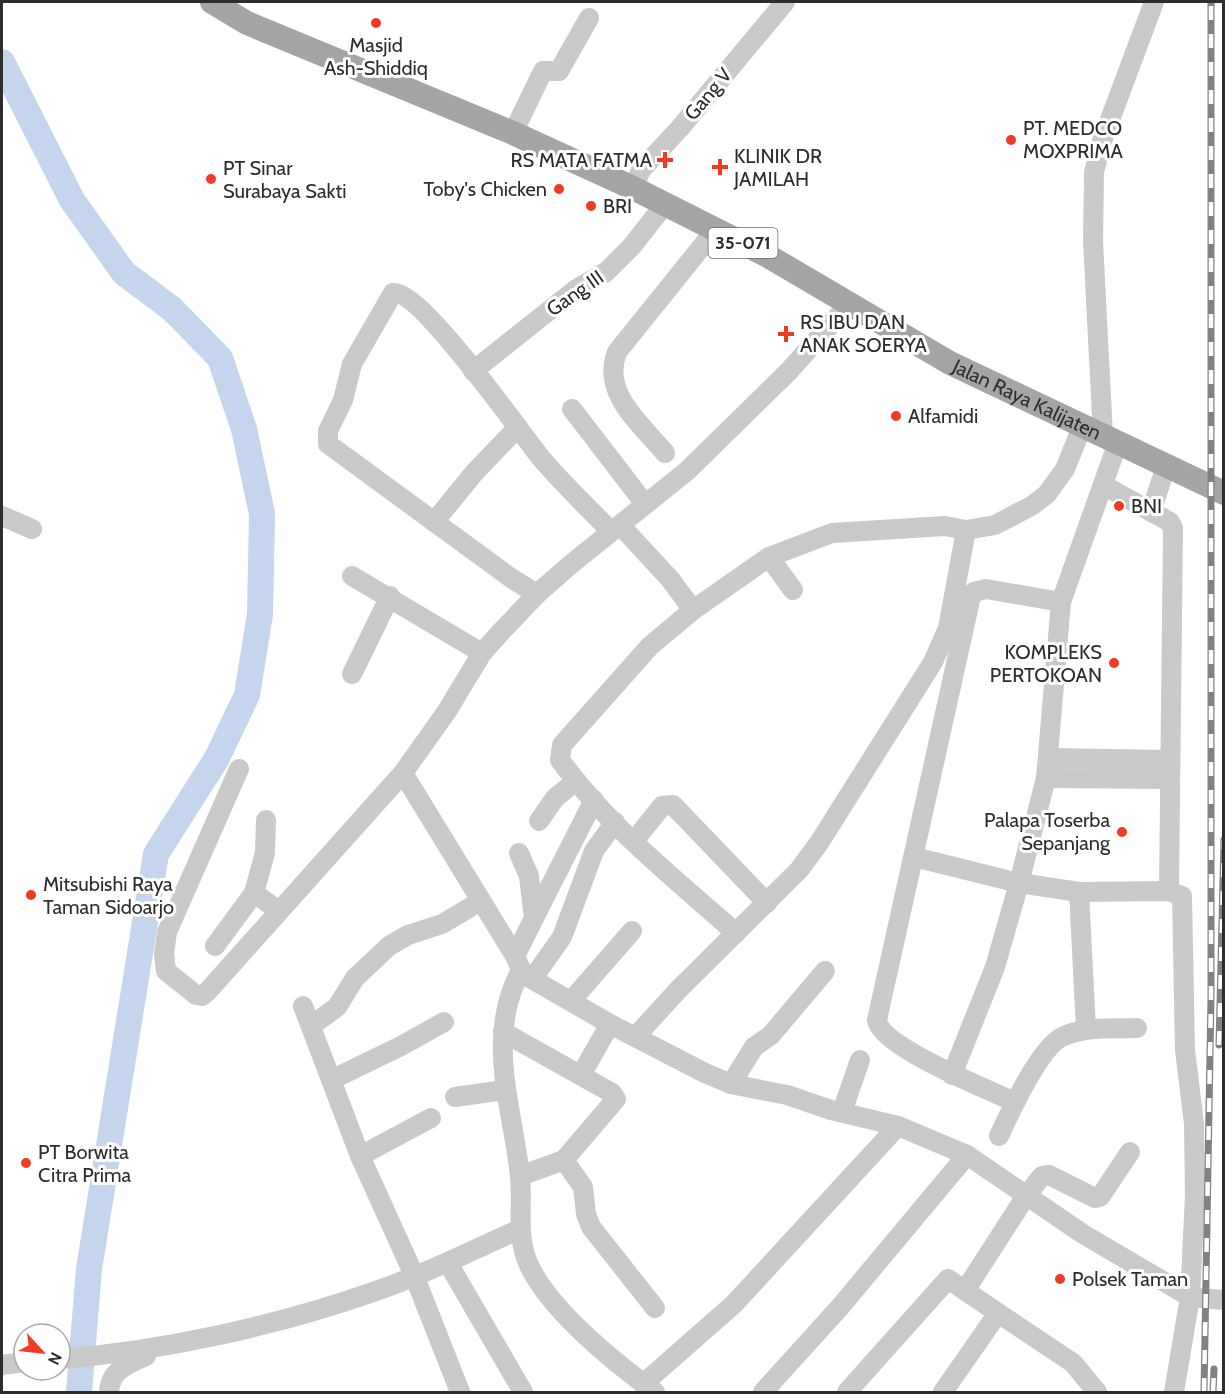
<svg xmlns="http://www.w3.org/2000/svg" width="1225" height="1394" font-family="Cabin,sans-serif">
<rect width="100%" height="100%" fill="#fff"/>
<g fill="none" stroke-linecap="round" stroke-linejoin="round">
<path stroke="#c4d5ed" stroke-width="26" d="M2 62 72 200 124 273 172 309 220 358 244 429 262 514 260 614 247 695 217 758 156 854 89 1269 79 1392"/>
<g stroke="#cacaca" stroke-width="20">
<path d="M513 133 543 71H559L589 18"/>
<path d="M633 188 641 170 680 128 785 2"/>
<path d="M473 371 575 290 606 272 632 246 665 204"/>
<path d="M572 409 645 504"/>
<path d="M1103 436 1093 241 1094 172 1102 141 1154 2"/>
<path d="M665 453C641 424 601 393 617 352L716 229"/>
<path d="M1103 485 1170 522 1173 528 1169 891"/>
<path d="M1151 512 1166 466"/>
<path d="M2 516 32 529"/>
<path d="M434 522 474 473 518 427"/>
<path d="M620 525 670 579 693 610"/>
<path d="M769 557 793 590"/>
<path d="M352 576 482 653"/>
<path d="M537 594 511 578 328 444V431L343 400 352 364 393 293C421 290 519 431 541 458 563 484 587 507 611 531"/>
<path d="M352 674 390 596"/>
<path d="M1049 758 1169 760"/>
<path d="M239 769 167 932 164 954 166 971 196 995 202 996 207 992 403 773 447 711 482 653 499 634 537 594 570 565 687 471 789 371 849 304"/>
<path d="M403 773 515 956 523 974 610 1024 705 1073 731 1084 787 1095 831 1110 898 1126 967 1155 1083 1234 1190 1297 1224 1300"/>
<path d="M1046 778 1169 779"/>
<path d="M266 820 265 853 254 893 279 911"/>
<path d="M539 821 555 798 576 781"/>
<path d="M634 841 662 806 673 805 767 903"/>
<path d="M914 857 1019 883 1079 892 1169 891 1182 896 1185 1050 1194 1124 1195 1196 1190 1297 1174 1392"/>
<path d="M1079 892 1086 1029"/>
<path d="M534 918 594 800"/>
<path d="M736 933C675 879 608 826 560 760L562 745 650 646 693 610 769 557 832 533 945 526 966 530 995 525 1033 505 1047 494 1065 469 1082 427"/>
<path d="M215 946 254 893"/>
<path d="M515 956 534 918 529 876 519 853"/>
<path d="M520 972C485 1039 513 1108 520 1177 523 1206 516 1235 528 1263 548 1309 615 1363 655 1392"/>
<path d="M533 978 562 937 594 851 615 822"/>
<path d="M571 1001 632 931"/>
<path d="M303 1006 360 1156 414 1275 460 1392"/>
<path d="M311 1026 337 1007 355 978 389 946 408 935 442 924 479 902"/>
<path d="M503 1032 612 1093 616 1099 564 1160 520 1176"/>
<path d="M635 1037 679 989 799 870 819 843 933 662 948 628 966 530"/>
<path d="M581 1075 610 1024"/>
<path d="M952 1075 995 967 1019 883 1046 778 1061 602 1117 445"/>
<path d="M331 1080 401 1046 444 1022"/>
<path d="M731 1084 754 1047 771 1035 825 971"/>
<path d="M455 1097 504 1090"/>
<path d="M1015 1102C989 1090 881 1047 877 1020L971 596 974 592 986 589 1061 602"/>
<path d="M842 1112 860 1060"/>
<path d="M999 1136C1010 1112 1041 1045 1064 1036 1087 1026 1113 1029 1137 1028"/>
<path d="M360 1156 431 1118"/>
<path d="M564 1160 583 1187 586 1214 591 1227 655 1308"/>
<path d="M448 1263 523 1392"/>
<path d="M966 1289 1026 1196 1042 1176 1049 1175 1095 1198 1100 1197 1130 1152"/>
<path d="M998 1313 1073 1363 1097 1392"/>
<path d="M60 1359C162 1351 276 1326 373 1292 423 1275 471 1251 520 1229"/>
<path d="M2 1365 24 1362"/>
<path d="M643 1384 734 1304 898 1126"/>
<path d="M109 1392C110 1370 128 1364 146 1356"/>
<path d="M763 1392 840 1307 967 1155"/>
<path d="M847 1392 948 1279 998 1313 943 1392"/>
</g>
<path stroke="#a5a5a5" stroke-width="24" id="s1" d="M212 2 247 23 513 133 633 188 768 256 950 363 1224 493"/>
<defs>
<g id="rail">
<path d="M1219 1045 1224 840"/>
<path d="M1204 1392 1211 997V2"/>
<path d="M1213 1392 1214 1369"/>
</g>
</defs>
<use href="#rail" stroke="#828282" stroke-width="7"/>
<use href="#rail" stroke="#fff" stroke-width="4.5" stroke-dasharray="14" stroke-linecap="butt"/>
</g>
<g fill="#f03a23" stroke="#fff" stroke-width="2">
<circle cx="376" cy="23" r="6"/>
<circle cx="1011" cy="140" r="6"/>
<path d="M662 151h6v6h6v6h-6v6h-6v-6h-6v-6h6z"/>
<path d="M717 158h6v6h6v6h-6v6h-6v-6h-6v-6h6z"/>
<circle cx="211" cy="179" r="6"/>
<circle cx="559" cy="189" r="6"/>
<circle cx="591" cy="206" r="6"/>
<path d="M783 325h6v6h6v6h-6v6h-6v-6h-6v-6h6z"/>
<circle cx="896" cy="416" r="6"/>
<circle cx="1119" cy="506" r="6"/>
<circle cx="1114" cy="663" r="6"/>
<circle cx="1122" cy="832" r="6"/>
<circle cx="31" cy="895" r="6"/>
<circle cx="26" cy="1163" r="6"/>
<circle cx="1060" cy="1279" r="6"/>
</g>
<g text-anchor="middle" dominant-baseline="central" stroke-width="6" stroke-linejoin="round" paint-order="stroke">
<rect fill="#fff" stroke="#6c6c6c" stroke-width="1.5" x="708.5" y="228" width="69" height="30" rx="4.5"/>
<g font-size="18" font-weight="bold" fill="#2d2d2d">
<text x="743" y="243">35-071</text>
</g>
<g font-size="20" fill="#2d2d2d" stroke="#fff" text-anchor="start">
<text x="376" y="45" text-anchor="middle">Masjid<tspan x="376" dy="23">Ash-Shiddiq</tspan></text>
<text x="1023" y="128">PT. MEDCO<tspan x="1023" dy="23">MOXPRIMA</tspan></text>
<text x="734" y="156">KLINIK DR<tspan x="734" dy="23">JAMILAH</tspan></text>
<text x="652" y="160" text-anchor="end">RS MATA FATMA</text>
<text x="223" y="168">PT Sinar<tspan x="223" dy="23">Surabaya Sakti</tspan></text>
<text x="547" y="189" text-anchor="end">Toby's Chicken</text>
<text x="603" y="206">BRI</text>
<text x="800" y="322">RS IBU DAN<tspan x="800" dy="23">ANAK SOERYA</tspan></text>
<text x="908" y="416">Alfamidi</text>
<text x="1131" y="506">BNI</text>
<text x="1102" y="652" text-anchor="end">KOMPLEKS<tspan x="1102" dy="23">PERTOKOAN</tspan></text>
<text x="1110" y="820" text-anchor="end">Palapa Toserba<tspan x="1110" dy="23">Sepanjang</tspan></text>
<text x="43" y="884">Mitsubishi Raya<tspan x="43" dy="23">Taman Sidoarjo</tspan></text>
<text x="38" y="1152">PT Borwita<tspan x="38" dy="23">Citra Prima</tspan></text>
<text x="1072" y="1279">Polsek Taman</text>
</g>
<g font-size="20" fill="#2d2d2d" stroke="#fff">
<text transform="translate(708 94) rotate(-50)">Gang V</text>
<text transform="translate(575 293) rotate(-35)">Gang III</text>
<text stroke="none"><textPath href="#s1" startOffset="908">Jalan Raya Kalijaten</textPath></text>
</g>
</g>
<rect width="1225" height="1394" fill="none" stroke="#2d2d2d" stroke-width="6"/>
<g transform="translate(42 1352) rotate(117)"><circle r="28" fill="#ffffff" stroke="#ababab" stroke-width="1.5"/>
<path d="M0-4.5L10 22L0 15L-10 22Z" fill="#f03a23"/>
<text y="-9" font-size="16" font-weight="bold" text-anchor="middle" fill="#2d2d2d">N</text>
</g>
</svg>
